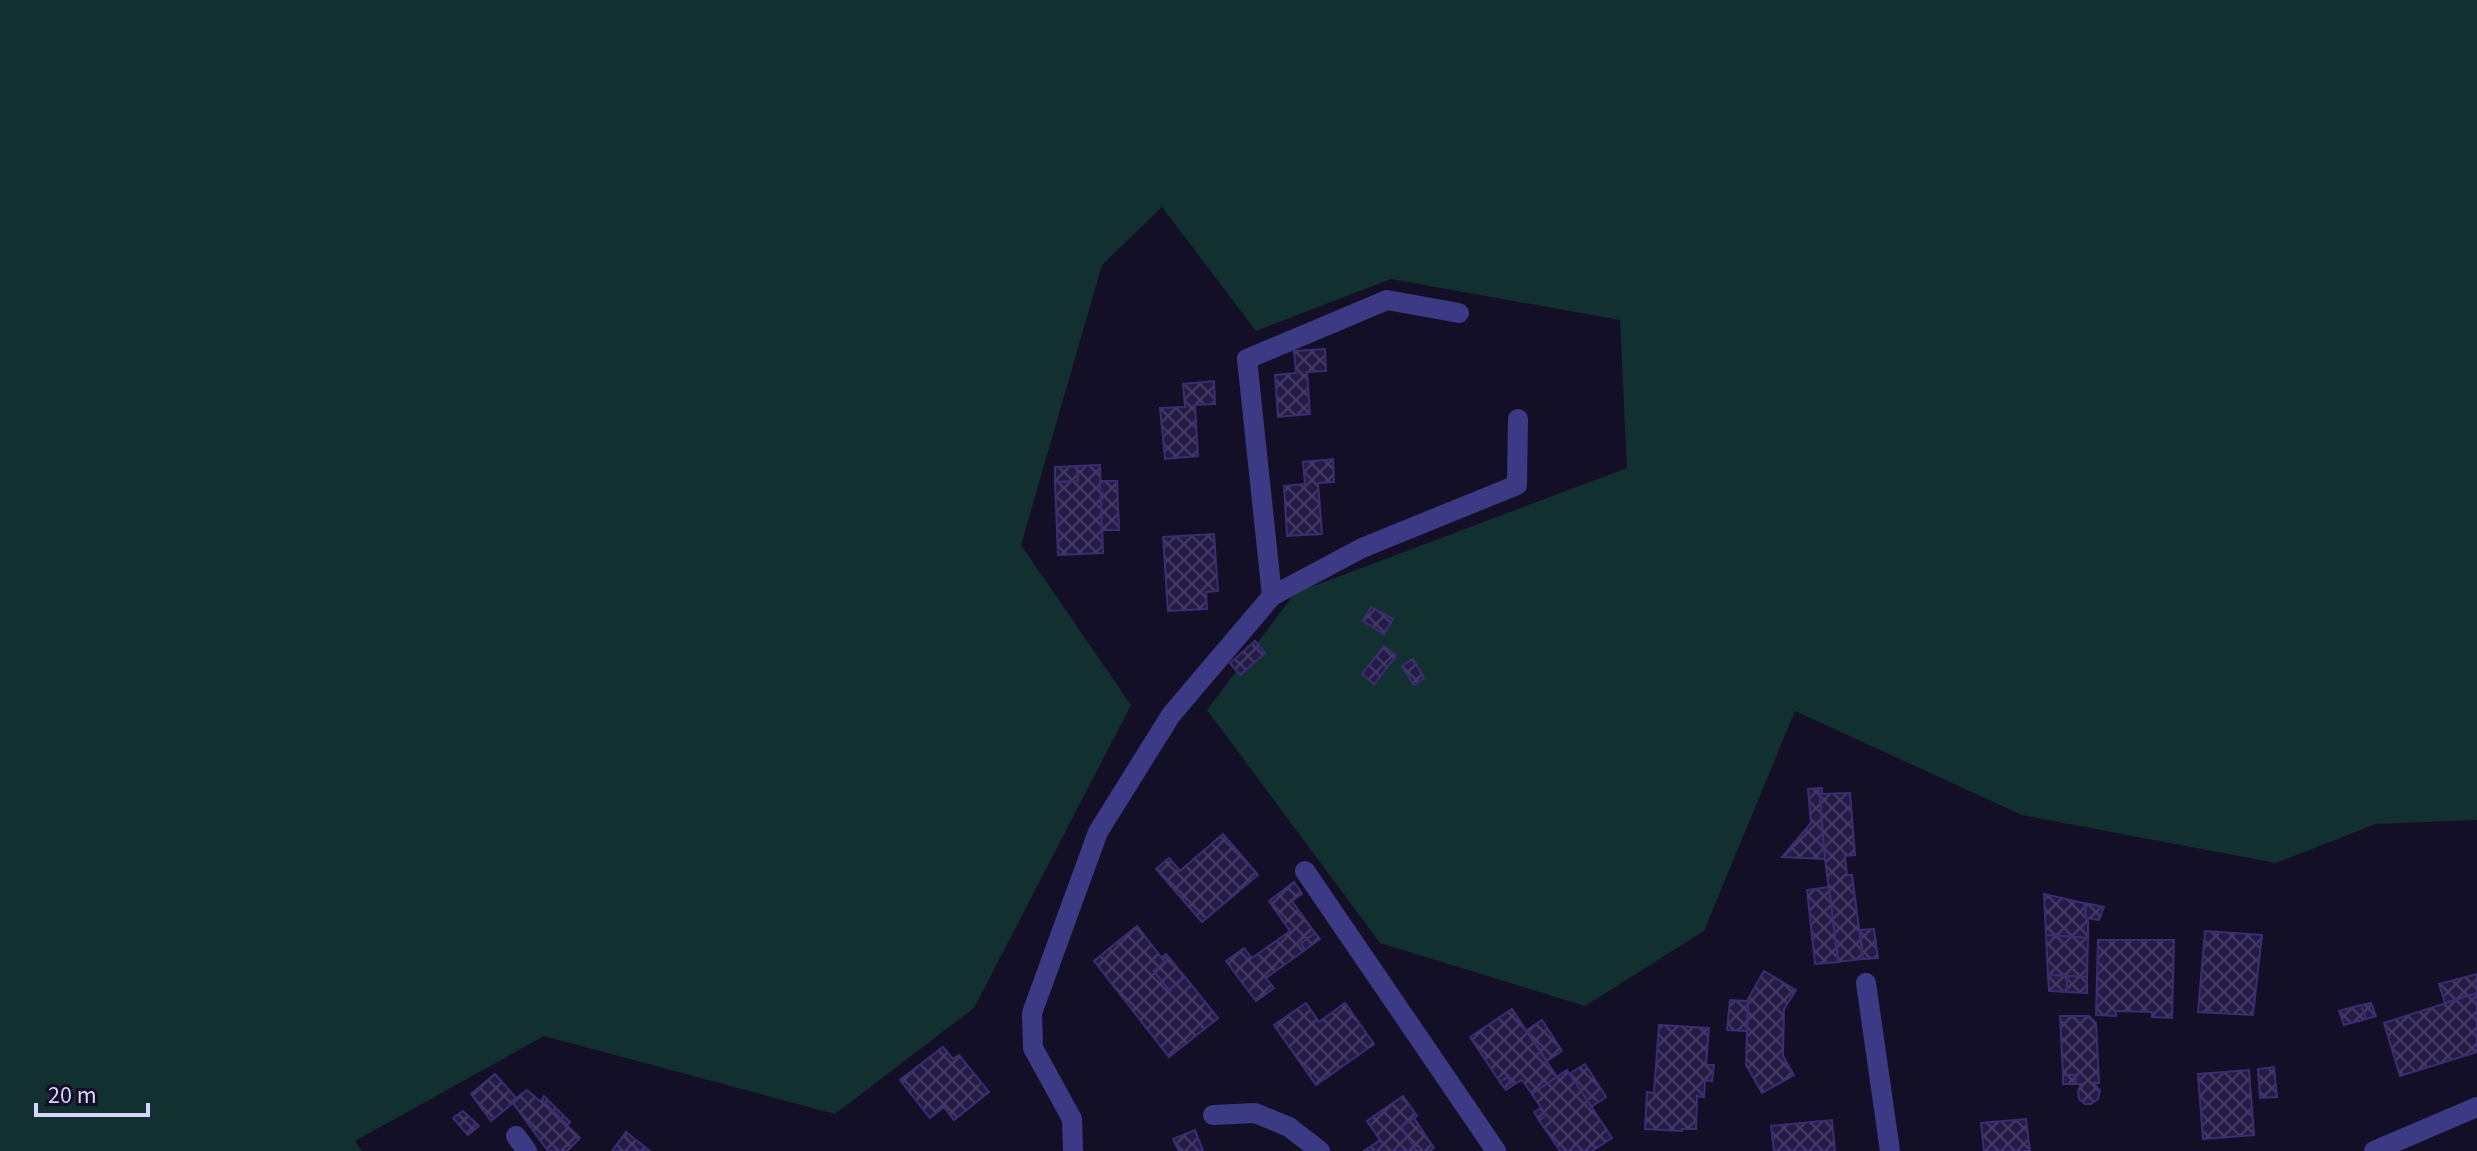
<svg xmlns="http://www.w3.org/2000/svg" width="2477" height="1151" font-family="'Source Sans 3',sans-serif">
<defs>
<pattern id="building-cross-hatch" width="8" height="8" patternUnits="userSpaceOnUse" patternTransform="scale(2)"><rect width="8" height="8" fill="#241b47"/><path d="M0 0l8 8M0 8l8-8" fill="none" stroke="#433b63"/></pattern>
</defs>
<rect width="100%" height="100%" fill="#130f26"/>
<path fill="#12302f" d="M0 0H2477V820L2376 824 2276 863 2022 815 1795 711 1704 931 1585 1006 1380 943 1207 710 1295 593 1627 468 1620 320 1391 279 1256 331 1162 207 1102 265 1021 545 1131 705 974 1008 835 1114 544 1036 355 1141 362 1151H0Z"/>
<g fill="url(#building-cross-hatch)" stroke="#3b2d73" stroke-width="2">
<path d="M1325 349 1326 371 1307 372 1310 414 1278 417 1275 375 1296 373 1294 351Z"/>
<path d="M1214 381 1215 404 1195 405 1198 456 1165 459 1160 408 1185 407 1183 384Z"/>
<path d="M1333 459 1334 482 1318 483 1322 534 1287 536 1284 486 1305 484 1303 462Z"/>
<path d="M1100 465 1103 553 1058 555 1055 482 1078 481 1077 466Z"/>
<path d="M1077 466 1078 481 1055 482V467Z"/>
<path d="M1100 481H1117L1119 530H1102Z"/>
<path d="M1214 534 1218 591 1206 592 1207 609 1168 611 1163 537Z"/>
<path d="M1371 607 1393 619 1384 634 1363 621Z"/>
<path d="M1255 641 1265 653 1240 675 1230 663Z"/>
<path d="M1384 646 1396 656 1374 684 1362 674Z"/>
<path d="M1413 659 1424 678 1414 685 1402 666Z"/>
<path d="M1819 788H1822V794L1850 793 1855 855 1845 856 1847 875H1852L1863 959 1838 962 1820 819Z"/>
<path d="M1819 788 1825 859 1782 857 1811 823 1808 789Z"/>
<path d="M1223 834 1258 875 1202 922 1156 869 1169 858 1180 871Z"/>
<path d="M1294 882 1302 894 1292 901 1315 933 1301 943 1305 950 1266 978 1274 988 1256 1001 1226 961 1244 948 1252 958 1290 931 1269 901Z"/>
<path d="M1829 887 1838 962 1815 964 1807 890Z"/>
<path d="M2044 894 2084 903 2086 918H2088V938L2046 935Z"/>
<path d="M2085 903 2104 907 2099 920 2086 918Z"/>
<path d="M1137 926 1165 962 1154 971 1169 990 1185 977 1218 1018 1169 1057 1094 961Z"/>
<path d="M1874 929 1878 958 1863 959 1860 930Z"/>
<path d="M2205 931 2262 935 2253 1015 2198 1012Z"/>
<path d="M1315 933 1320 939 1305 950 1301 943Z"/>
<path d="M2046 935 2088 938 2087 977 2048 975Z"/>
<path d="M2098 940H2174L2172 1018 2152 1017V1012L2116 1011V1016L2096 1015Z"/>
<path d="M1166 954 1185 977 1169 990 1154 971 1165 962 1162 957Z"/>
<path d="M1764 971 1796 990 1784 1009 1783 1056 1794 1075 1762 1093 1746 1065 1748 999Z"/>
<path d="M2477 974V993L2445 1003 2439 984Z"/>
<path d="M2048 975 2067 976V992L2049 991Z"/>
<path d="M2067 976 2087 977V993L2067 992Z"/>
<path d="M2477 993V1052L2400 1076 2384 1023Z"/>
<path d="M1730 1000 1748 1001 1747 1031 1727 1030Z"/>
<path d="M1306 1003 1319 1022 1345 1003 1374 1044 1316 1085 1274 1025Z"/>
<path d="M2371 1003 2376 1016 2366 1019 2361 1005Z"/>
<path d="M2361 1005 2366 1019 2344 1025 2339 1011Z"/>
<path d="M1512 1009 1557 1077 1532 1094 1522 1080 1513 1085 1508 1077 1500 1082 1470 1037Z"/>
<path d="M2060 1016H2089L2096 1023 2099 1083H2094L2100 1091 2098 1099 2091 1104H2085L2079 1099 2078 1091 2081 1084H2075L2076 1075H2063Z"/>
<path d="M1542 1020 1562 1051 1547 1061 1527 1030Z"/>
<path d="M1659 1025 1709 1028 1706 1065H1714L1712 1081 1705 1080 1704 1097 1697 1096 1696 1129H1682V1131L1645 1129 1647 1092 1654 1093Z"/>
<path d="M943 1047 953 1059 959 1055 989 1092 954 1120 944 1107 930 1118 900 1080Z"/>
<path d="M1585 1064 1606 1097 1591 1107 1569 1074Z"/>
<path d="M2274 1067 2277 1097 2260 1098 2258 1069Z"/>
<path d="M1567 1070 1612 1138 1592 1151H1560L1539 1120 1546 1115 1532 1094Z"/>
<path d="M2249 1070 2254 1135 2203 1139 2198 1074Z"/>
<path d="M495 1074 516 1098 512 1101 513 1103 491 1121 471 1094Z"/>
<path d="M2063 1075H2076L2075 1084H2063Z"/>
<path d="M1508 1077 1513 1085 1506 1090 1500 1082Z"/>
<path d="M527 1090 540 1101 542 1100 580 1138 567 1151H548L513 1103 512 1101Z"/>
<path d="M544 1096 570 1122 567 1125 542 1100Z"/>
<path d="M1403 1096 1417 1116 1401 1127 1417 1151H1364L1380 1140 1367 1121Z"/>
<path d="M1541 1108 1546 1115 1539 1120 1534 1112Z"/>
<path d="M463 1111 479 1126 468 1135 453 1118Z"/>
<path d="M1414 1118 1434 1148 1429 1151H1417L1401 1127Z"/>
<path d="M2026 1119 2030 1151H1984L1981 1123Z"/>
<path d="M1832 1120 1835 1151H1774L1771 1126Z"/>
<path d="M1195 1130 1203 1151H1179L1173 1139Z"/>
<path d="M626 1132 650 1151H612Z"/>
</g>
<g fill="none" stroke-linecap="round" stroke-linejoin="round">
<g stroke="#3d3a85" stroke-width="20">
<path d="M1272 596 1362 548 1517 485 1518 419"/>
<path d="M1305 871 1496 1151"/>
<path d="M1866 983 1890 1151"/>
<path d="M1213 1115 1255 1113 1289 1127 1320 1151"/>
<path d="M516 1136 527 1151"/>
<path d="M1073 1151 1072 1119 1033 1048 1032 1013 1098 832 1171 715 1272 596 1247 359 1387 300 1459 313"/>
<path d="M2374 1151 2477 1107"/>
</g>
</g>
<path d="M36 1103v12h112v-12" fill="none" stroke="#d9d4ff" stroke-width="4"/>
<text x="48" y="1103" font-size="24" fill="#d9d4ff" stroke="#130f26" stroke-width="6" paint-order="stroke">20 m</text>
</svg>
